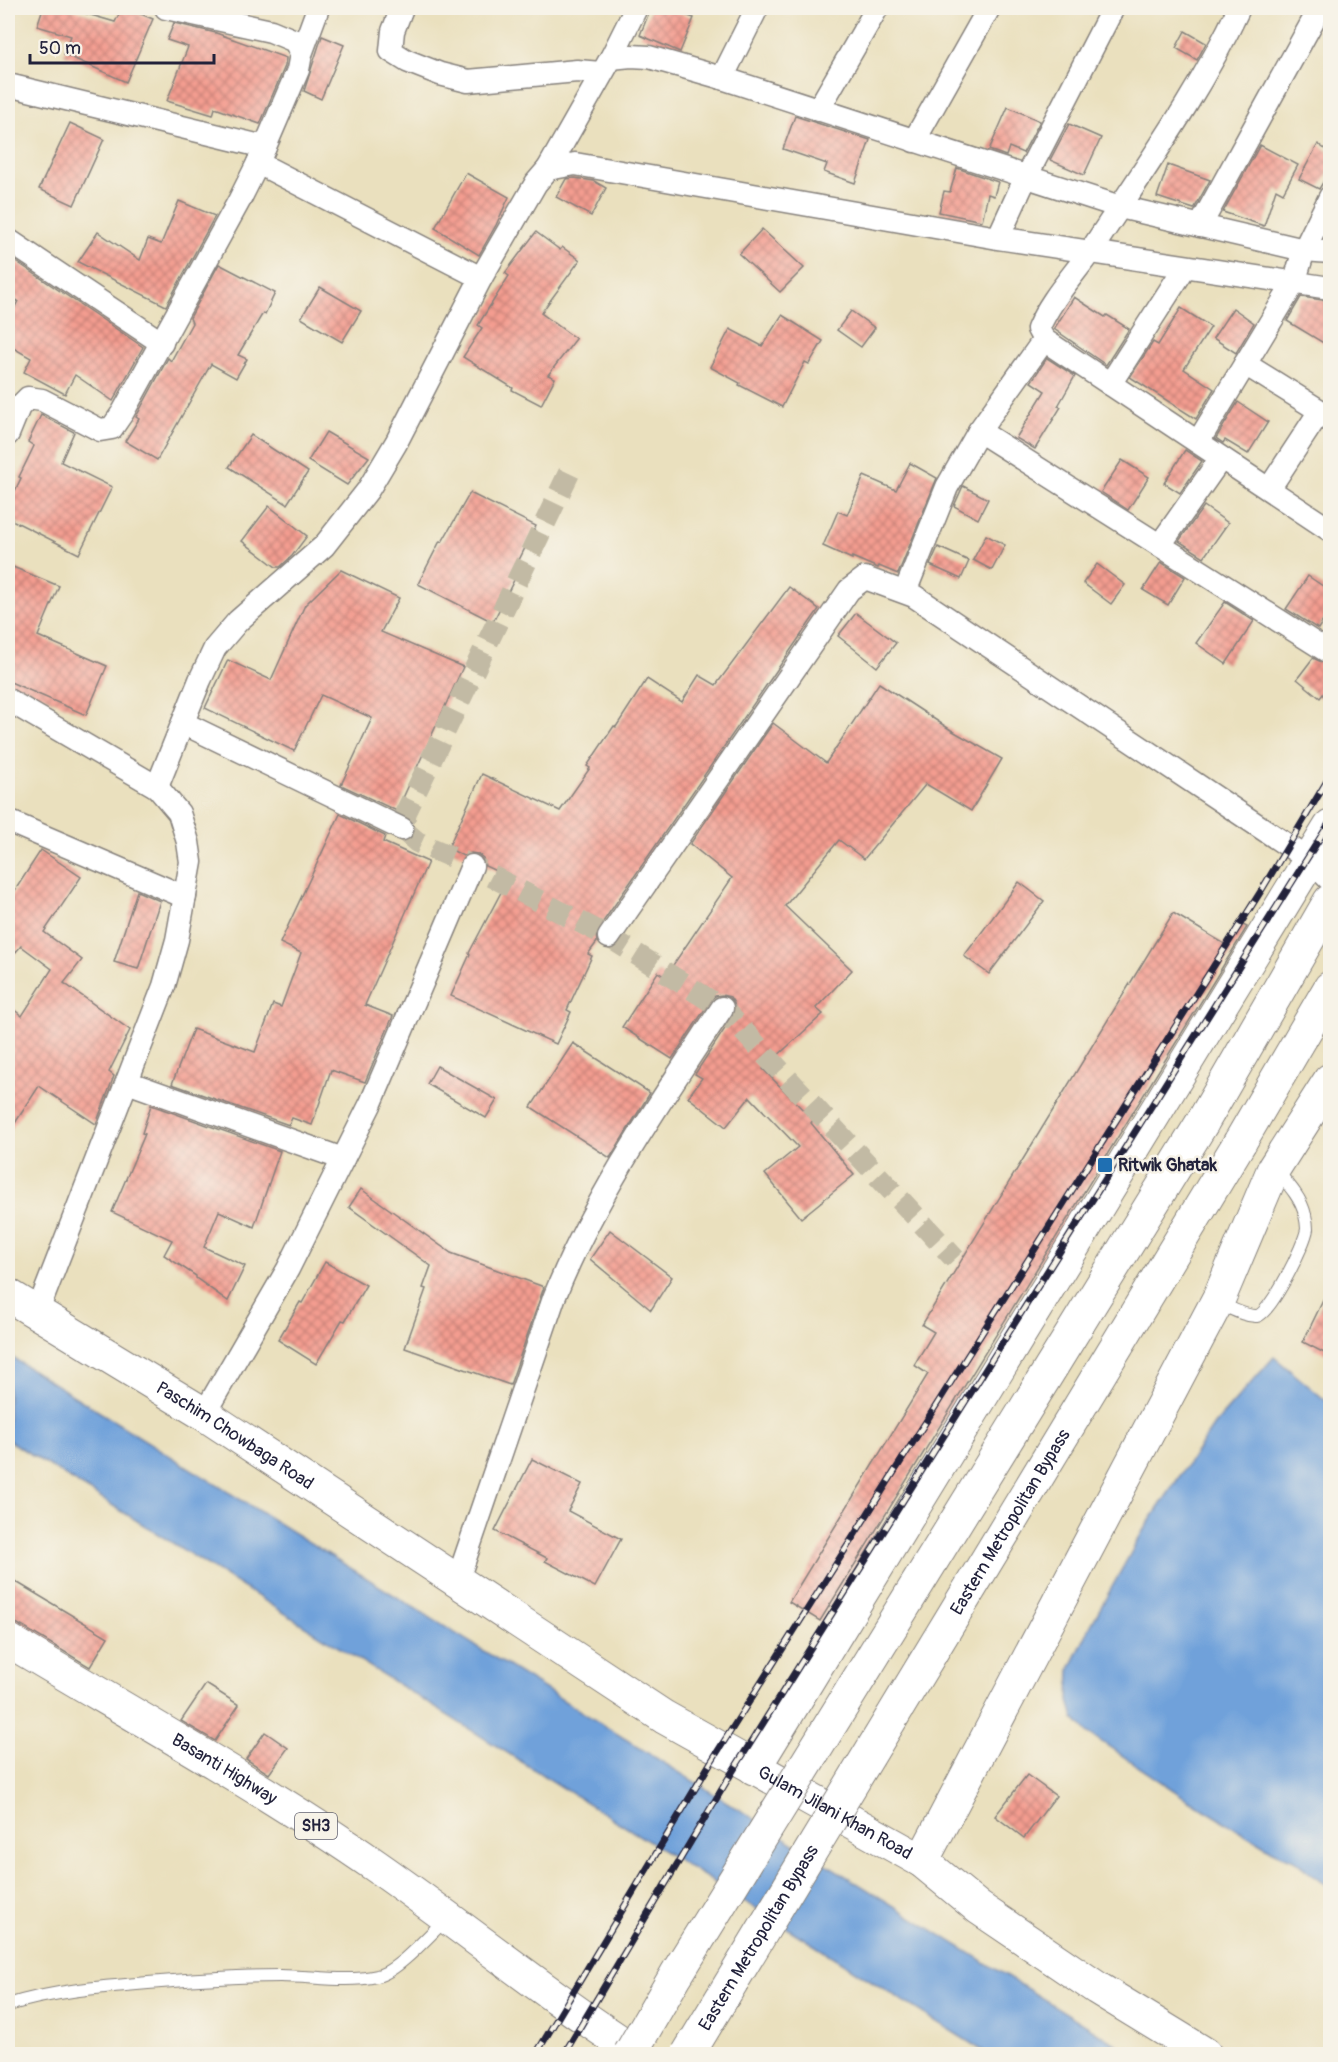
<svg xmlns="http://www.w3.org/2000/svg" width="1338" height="2062" font-family="Pangolin,sans-serif">
<defs>
<pattern id="building-cross-hatch" width="8" height="8" patternUnits="userSpaceOnUse" patternTransform="scale(1.5)"><rect width="8" height="8" fill="#f49d90"/><path d="M0 0l8 8M0 8l8-8" fill="none" stroke="#c58077"/></pattern>
</defs>
<rect width="100%" height="100%" fill="#f7f3e8"/>
<filter id="ink" filterUnits="userSpaceOnUse"><feTurbulence type="fractalNoise" baseFrequency=".0167" numOctaves="2"/><feDisplacementMap in="SourceGraphic" scale="12" xChannelSelector="R" yChannelSelector="G"/><feConvolveMatrix kernelMatrix="1 2 1 2 8 2 1 2 1" color-interpolation-filters="sRGB"/></filter>
<filter id="wash" filterUnits="userSpaceOnUse"><feTurbulence type="fractalNoise" baseFrequency=".008" numOctaves="4" result="noise"/><feDisplacementMap in="SourceGraphic" scale="24" xChannelSelector="R" yChannelSelector="G"/><feGaussianBlur stdDeviation="1.35" result="paint"/><feColorMatrix in="noise" values="0 0 0 0 0 0 0 0 0 0 0 0 0 0 0 0 0 1.4 0 .05"/><feComposite in="paint" operator="in"/></filter>
<g filter="url(#wash)">
<rect width="100%" height="100%" fill="#eae0be"/>
<g fill="#6fa1da" stroke="#48628a" stroke-width="1.5">
<path d="M8 1355 1132 2054H988L8 1440Z"/>
<path d="M1274 1357 1330 1404V1889L1294 1860 1273 1851 1187 1799 1087 1732 1074 1718 1069 1701 1070 1669 1091 1625 1143 1531 1214 1425Z"/>
</g>
<g id="blocks">
<g fill="url(#building-cross-hatch)">
<path d="M43 8H67L115 22 122 8H126L153 19 126 82 64 54 71 36 37 26Z"/>
<path d="M651 8H665L694 18 680 52 640 35Z"/>
<path d="M174 23 216 33 286 58 285 66 260 124 215 108 213 115 167 101 188 47 167 40Z"/>
<path d="M1185 31 1206 43 1197 60 1176 48Z"/>
<path d="M322 36 344 45 321 99 304 91Z"/>
<path d="M1008 107 1040 121 1023 153 1009 147 1006 156 989 150Z"/>
<path d="M795 116 870 140 855 183 824 172 827 164 783 149Z"/>
<path d="M70 123 104 139 74 205 39 189Z"/>
<path d="M1069 124 1101 138 1084 175 1050 160Z"/>
<path d="M1318 144 1330 153V171L1319 189 1299 179Z"/>
<path d="M1260 145 1298 165 1283 193 1276 189 1264 226 1223 212Z"/>
<path d="M1168 165 1210 180 1194 209 1157 197Z"/>
<path d="M957 168 998 182 994 196 988 194 982 221 939 212 944 191 950 192Z"/>
<path d="M466 173 509 197 496 225 479 255 435 228Z"/>
<path d="M575 178 594 181 606 188 591 216 556 197 566 179Z"/>
<path d="M179 201 215 216 166 306 78 262 98 232 140 260 148 239 161 244Z"/>
<path d="M762 229 804 268 780 292 739 254Z"/>
<path d="M536 232 560 250 562 247 580 260 541 313 576 339 548 375 555 378 541 405 512 390 513 388 463 357 482 328 478 325 509 276 505 273Z"/>
<path d="M8 256 143 347 113 401 75 375 65 394 24 372 31 358 8 345V320L18 301 8 294Z"/>
<path d="M219 264 275 293 265 314 263 313 238 355 247 359 236 378 211 364 157 460 125 441 139 419 136 417 168 358 171 361 192 323 190 318Z"/>
<path d="M320 287 361 311 342 342 301 318Z"/>
<path d="M1074 297 1105 317 1107 315 1129 329 1106 365 1054 329Z"/>
<path d="M1301 297 1330 301V347L1287 321Z"/>
<path d="M1181 308 1211 327 1184 369 1214 389 1196 419 1130 377 1153 342 1158 345Z"/>
<path d="M1233 308 1254 323 1236 353 1213 338Z"/>
<path d="M851 311 875 328 861 347 837 330Z"/>
<path d="M782 315 823 341 809 364 805 362 782 407 739 385 740 383 710 367 730 329 762 346Z"/>
<path d="M1047 358 1075 376 1058 406 1061 407 1035 449 1016 438 1045 391 1031 382Z"/>
<path d="M1238 402 1268 422 1248 454 1225 440 1223 443 1216 438Z"/>
<path d="M41 415 74 432 61 462 112 487 79 554 8 518V506L21 478 19 477 34 446 28 442Z"/>
<path d="M326 432 369 457 347 485 308 461Z"/>
<path d="M251 435 308 472 287 504 229 467Z"/>
<path d="M1185 450 1202 461 1180 493 1164 483Z"/>
<path d="M1122 460 1149 477 1128 510 1101 492Z"/>
<path d="M910 463 937 478 898 574 879 566 878 568 852 557V559L823 546 838 511 847 515 864 476 896 490Z"/>
<path d="M963 486 988 499 978 519 954 506Z"/>
<path d="M470 493 536 526 511 576 515 578 493 622 418 584 440 541 442 542Z"/>
<path d="M269 506 307 536 292 556 280 567H276L242 541Z"/>
<path d="M1204 506 1228 523 1204 557 1179 541Z"/>
<path d="M986 535 1005 545 992 570 973 560Z"/>
<path d="M938 547 969 561 961 579 930 565Z"/>
<path d="M1161 562 1185 577 1168 605 1143 590Z"/>
<path d="M1097 564 1125 585 1111 604 1083 583Z"/>
<path d="M8 565 59 586 38 636 107 666 86 715 8 681Z"/>
<path d="M341 570 399 598 381 632 463 667 397 811 341 785 372 718 321 695 294 751 205 708 228 660 271 680 305 605Z"/>
<path d="M1308 576 1330 591V610L1318 629 1286 609Z"/>
<path d="M789 587 819 609 598 929 596 935 597 942 588 954 592 956 567 1010 571 1012 556 1044 451 996 470 954 469 953 509 877 485 866 483 858 478 854 471 853 463 856 448 848 482 774 560 811 590 768 587 766 614 726 616 727 647 679 682 702 699 675 716 685Z"/>
<path d="M1225 602 1254 621 1226 664 1196 643Z"/>
<path d="M856 613 896 643 877 667 838 636Z"/>
<path d="M1313 658 1330 666V685L1320 698 1297 679Z"/>
<path d="M879 683 951 730 1002 759 971 811 926 784 864 859 839 840 785 906 852 970 816 1008 823 1014 763 1069 813 1120 811 1123 854 1175 801 1218 765 1174 798 1147 750 1097 726 1127 688 1097 702 1078 695 1074 734 1015 735 1008 734 1003 730 997 722 995 715 996 711 1000 672 1059 622 1027 658 972 665 977 732 878 690 844 773 723 826 763Z"/>
<path d="M340 814 385 836 383 842 428 862 365 1005 393 1016 365 1082 331 1070 312 1125 292 1118 289 1125 172 1084 193 1029 255 1052 273 1004 281 1007 301 953 280 943Z"/>
<path d="M41 850 81 877 44 932 82 960 64 983 130 1030 109 1072 114 1076 96 1124 39 1086 8 1134V1005L22 1016 52 969 21 946 8 961V901Z"/>
<path d="M1019 882 1044 901 989 974 964 956Z"/>
<path d="M137 891 160 901 138 969 114 962Z"/>
<path d="M1173 913 1228 946 1241 924 1247 927 820 1621 789 1602 928 1374 914 1365 934 1332 922 1325Z"/>
<path d="M573 1043 650 1093 610 1158 531 1107Z"/>
<path d="M437 1066 497 1100 486 1118 427 1084Z"/>
<path d="M151 1105 280 1151 254 1227 219 1211 204 1247 245 1266 228 1301 196 1278V1276L164 1255 172 1240 112 1212 145 1134 142 1133Z"/>
<path d="M361 1189 451 1253 544 1287 510 1385 405 1348 426 1289 423 1288 431 1266 349 1207Z"/>
<path d="M610 1230 672 1277 651 1310 590 1259Z"/>
<path d="M325 1262 366 1285 345 1321 342 1320 316 1364 278 1340 300 1302 302 1303Z"/>
<path d="M1330 1286V1356L1303 1342Z"/>
<path d="M532 1459 582 1484 568 1511 621 1539 595 1587 545 1561 547 1558 495 1531Z"/>
<path d="M8 1577 108 1637 90 1667 18 1624 8 1621Z"/>
<path d="M206 1684 239 1705 215 1741 181 1721Z"/>
<path d="M265 1732 288 1748 269 1774 246 1759Z"/>
<path d="M1027 1775 1056 1796 1024 1838 995 1816Z"/>
</g>
</g>
</g>
<g filter="url(#ink)">
<use href="#blocks" fill-opacity="0" stroke="#86817c" stroke-width="1.5"/>
<g fill="none" stroke-linecap="round" stroke-linejoin="round">
<path stroke="#c2baa4" stroke-width="22" stroke-dasharray="22 11" stroke-linecap="butt" d="M569 473 406 812 402 829 417 842 472 866 609 937 722 1008 955 1259"/>
<defs>
<g id="lane">
<path d="M1218 1303C1229 1307 1245 1317 1257 1316 1271 1313 1305 1244 1307 1229 1307 1225 1306 1219 1305 1215 1301 1197 1287 1183 1275 1169"/>
<path d="M8 2005C53 1991 100 1987 148 1983 192 1979 236 1976 280 1976 312 1976 346 1983 377 1976 397 1972 431 1933 447 1918"/>
</g>
<g id="street">
<path d="M402 8 393 31 391 51 407 61 440 74 468 81 577 71 601 73"/>
<path d="M1239 8C1200 92 1145 168 1094 246 1075 274 1051 298 1038 329L1044 340 1330 530"/>
<path d="M301 54 318 8"/>
<path d="M611 58 636 8"/>
<path d="M722 78 757 8"/>
<path d="M8 85 265 147"/>
<path d="M818 110 877 8"/>
<path d="M914 141 989 8"/>
<path d="M258 163 481 278"/>
<path d="M548 169 611 58 631 56 649 57 722 78 1120 207 1304 250 1330 252"/>
<path d="M1200 226 1320 8"/>
<path d="M998 238 1026 177 1113 8"/>
<path d="M8 240 162 343"/>
<path d="M1245 364 1330 417"/>
<path d="M1110 384 1185 267"/>
<path d="M979 431 1330 653"/>
<path d="M8 434 19 407 28 398 42 400 100 430 112 428 123 412 239 201 258 163 298 70 301 54 295 41 271 31 166 8"/>
<path d="M1198 442 1294 283 1304 250 1330 197"/>
<path d="M1269 489 1320 411"/>
<path d="M1160 545 1221 458"/>
<path d="M905 592 947 487 979 431 1044 340"/>
<path d="M8 700 157 787 179 813 188 842 191 862 177 940 164 986 37 1313"/>
<path d="M183 723 402 829"/>
<path d="M157 787 200 680 215 648 238 621 324 546 368 490 396 443 481 278 536 183 548 169 575 164 998 238 1330 288"/>
<path d="M8 821 185 897"/>
<path d="M609 937 849 590 865 578 914 596 1311 861 1330 880"/>
<path d="M127 1082 343 1159"/>
<path d="M204 1414 288 1269 371 1103 472 866"/>
<path d="M457 1582 554 1298C594 1197 662 1099 722 1008"/>
</g>
<g id="secondary">
<path id="s1" d="M8 1295 204 1414 664 1717 922 1861 979 1908 1097 1988 1205 2054"/>
<path d="M754 1768 1330 827"/>
<path d="M922 1861 1220 1296 1274 1168 1330 1080"/>
</g>
<g id="primary">
<path d="M1202 1123 1330 901"/>
<path d="M1240 1142 1330 988"/>
<path id="s2" d="M8 1640C131 1714 258 1784 376 1866 465 1928 548 1996 639 2054"/>
</g>
</defs>
<use href="#lane" stroke="#86817c" stroke-width="14"/>
<use href="#street" stroke="#86817c" stroke-width="25"/>
<use href="#secondary" stroke="#86817c" stroke-width="35"/>
<use href="#primary" stroke="#86817c" stroke-width="35"/>
<use href="#lane" stroke="#fff" stroke-width="12"/>
<use href="#street" stroke="#fff" stroke-width="22"/>
<use href="#secondary" stroke="#fff" stroke-width="33"/>
<use href="#primary" stroke="#fff" stroke-width="33"/>
<defs>
<g id="rail">
<path d="M536 2054 711 1762 1261 891 1330 776"/>
<path d="M564 2054 731 1774 1330 822"/>
</g>
</defs>
<use href="#rail" stroke="#22223b" stroke-width="7"/>
<use href="#rail" stroke="#f7f3e8" stroke-width="4.5" stroke-dasharray="14" stroke-linecap="butt"/>
<defs>
<g id="primary-bridge">
<path d="M630 2054 676 1975 1202 1123"/>
<path id="s3" d="M688 2054 1240 1142"/>
</g>
</defs>
<use href="#primary-bridge" stroke="#86817c" stroke-width="35" stroke-linecap="butt"/>
<use href="#primary-bridge" stroke="#fff" stroke-width="33"/>
</g>
</g>
<rect fill="#1f6fb2" stroke="#f7f3e8" stroke-width="2" x="1097" y="1157" width="16" height="16" rx="3"/>
<g text-anchor="middle" dominant-baseline="central" stroke-width="5" stroke-linejoin="round" paint-order="stroke">
<rect fill="#f7f3e8" stroke="#62616f" stroke-width="1.5" x="295" y="1813" width="42" height="26" rx="4.5"/>
<g font-size="16" font-weight="bold" fill="#22223b">
<text x="316" y="1826">SH3</text>
</g>
<g font-size="18" font-weight="bold" fill="#22223b" stroke="#f7f3e8" text-anchor="start">
<text x="1118" y="1165">Ritwik Ghatak</text>
</g>
<g font-size="18" fill="#22223b" stroke="#f7f3e8">
<text stroke="none"><textPath href="#s1" startOffset="267">Paschim Chowbaga Road</textPath></text>
<text stroke="none"><textPath href="#s3" startOffset="622">Eastern Metropolitan Bypass</textPath></text>
<text stroke="none"><textPath href="#s2" startOffset="252">Basanti Highway</textPath></text>
<text stroke="none"><textPath href="#s1" startOffset="976">Gulam Jilani Khan Road</textPath></text>
<text stroke="none"><textPath href="#s3" startOffset="136">Eastern Metropolitan Bypass</textPath></text>
</g>
</g>
<rect width="1338" height="2062" fill="none" stroke="#f7f3e8" stroke-width="30"/>
<path d="M30 54v9h184v-9" fill="none" stroke="#22223b" stroke-width="3"/>
<text x="39" y="54" font-size="18" fill="#22223b" stroke="#f7f3e8" stroke-width="4.5" paint-order="stroke">50 m</text>
</svg>
